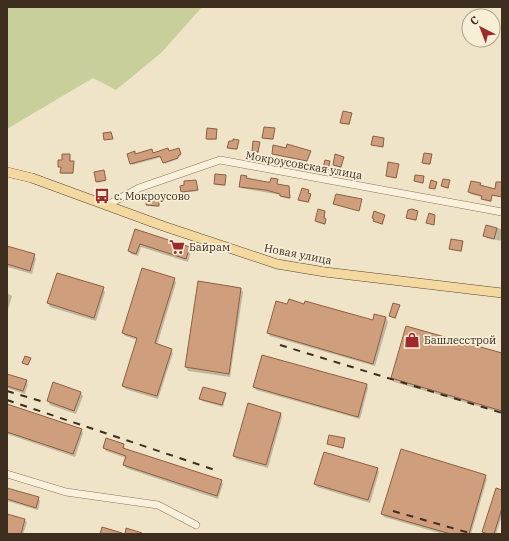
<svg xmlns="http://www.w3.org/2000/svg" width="509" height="541" font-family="'IBM Plex Serif',serif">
<rect width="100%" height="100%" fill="#f0e4c8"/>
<path fill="#c9cf9b" d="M7 7H202L162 52 116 90 93 78 7 129Z"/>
<g fill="#0003">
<path d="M351 114 350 125 342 124 341 122Z"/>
<path d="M274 129 273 140 264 139 263 137Z"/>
<path d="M217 130V140H208L207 138Z"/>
<path d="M238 141 237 150 229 149 228 147Z"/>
<path d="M259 143V153L253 152V151Z"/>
<path d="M179 150 181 156 178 157V159L165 164 162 157 132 165 128 154Z"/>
<path d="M310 152V156H309L307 161 273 154Z"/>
<path d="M70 155V162L74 163 73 174H62V168L59 167Z"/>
<path d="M431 155 430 165 424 164 423 163Z"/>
<path d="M343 157 341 168 334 166V165Z"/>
<path d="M330 162 329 170 325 169 324 168Z"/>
<path d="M398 165 397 178 388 177 387 175Z"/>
<path d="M95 172H104L106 181 98 183Z"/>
<path d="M225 176V186L216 185 215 183Z"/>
<path d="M246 177 247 179 267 183 277 180V185L290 193V199L281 197V195L241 188Z"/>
<path d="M424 177 423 184 415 181Z"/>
<path d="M196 181 198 191 183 193 182 191Z"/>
<path d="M449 181V189L443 187 442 186Z"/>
<path d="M471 182 480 184 481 187 496 190 502 183V197L492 196 491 202 483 200 482 197 470 194Z"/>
<path d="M308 191 311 196 309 203 300 201 299 199Z"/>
<path d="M158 196 159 207 148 206 147 205Z"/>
<path d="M361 200 360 211 334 204Z"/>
<path d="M409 211 418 212 416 221 408 219Z"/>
<path d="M325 212V225L316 222V221Z"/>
<path d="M375 212 385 216 383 225 375 222 373 218Z"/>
<path d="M487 226 502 229V241L486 238Z"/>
<path d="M136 230 190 248 191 251 188 262 141 247 138 256 131 254 129 251Z"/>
<path d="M463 242 462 252 451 250V249Z"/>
<path d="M7 247 34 255 36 259 32 274 7 267Z"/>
<path d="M174 279 176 283 157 345 171 350 173 353 158 399 125 389 124 385 138 340 125 336 123 333Z"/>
<path d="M198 283 241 289 243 292 230 377 188 371 186 367Z"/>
<path d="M103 288 105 292 96 321 50 307 48 303Z"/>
<path d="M7 293 12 296 7 313Z"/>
<path d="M288 305 373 322 375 315 386 318 388 322 375 366 270 336 268 333Z"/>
<path d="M399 306 396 319 391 317 390 316Z"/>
<path d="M502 354V413L394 382 392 378Z"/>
<path d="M7 375 26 381 28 384 25 394 7 388Z"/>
<path d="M54 384 81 393 83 396 76 414 50 405 48 401Z"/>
<path d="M367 385 368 388 360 419 256 390 254 387Z"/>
<path d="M225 394 226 396 223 407 202 401 200 399Z"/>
<path d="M7 405 81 430 83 433 75 457 7 434Z"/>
<path d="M281 413 282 417 268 468 236 459 234 456Z"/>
<path d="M344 439 343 449 328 444Z"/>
<path d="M124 445 125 450 221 481 223 484 218 499 126 468 124 465 126 458 106 451 104 448Z"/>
<path d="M377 469 379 472 370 503 317 487 315 484Z"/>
<path d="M485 475 487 479 471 534H443L384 517 382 514Z"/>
<path d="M7 489 38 498 40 501 38 510 7 501Z"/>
<path d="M502 491V516L496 534H485L484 532Z"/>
<path d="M7 515 25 520 27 523 23 534H7Z"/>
</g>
<g fill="#cf9f7d" stroke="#8d5f41">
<path d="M343 111 352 113 349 124 340 123Z"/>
<path d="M264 127 275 128 273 139 262 138Z"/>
<path d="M207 128 217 129 216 139H206Z"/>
<path d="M111 132 113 139 104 140 103 133Z"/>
<path d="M373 136 384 138 383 147 371 145Z"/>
<path d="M233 139 239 140 237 149 227 148 229 141H233Z"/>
<path d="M253 141 260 142 258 152 252 151Z"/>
<path d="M287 144 311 151 307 161 272 154 273 145 286 148Z"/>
<path d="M168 148 169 151 179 148 181 154 178 156V158L163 163 160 156 130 164 127 154 135 151V154L152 149 153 153Z"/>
<path d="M424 153 432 154 430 164 422 163Z"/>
<path d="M62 154H70V161H74L73 173H60L61 167H58V160H62Z"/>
<path d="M335 154 344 157 341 167 333 165Z"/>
<path d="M325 160 330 161 328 170 323 168Z"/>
<path d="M388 162 399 164 396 178 386 176Z"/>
<path d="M104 170 106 180 96 182 94 172Z"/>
<path d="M215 174 226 175 225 185 214 184Z"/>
<path d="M241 175 247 176 246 178 267 182H270L271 178 278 179 277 184 289 186 290 198 280 196V194L266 190 239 187Z"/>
<path d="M415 175 424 176 423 183 414 181Z"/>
<path d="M443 179 450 180 448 188 441 186Z"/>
<path d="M196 180 198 190 181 192 180 186 184 185V181Z"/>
<path d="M431 180 437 182 435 189 429 188Z"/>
<path d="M471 181 481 183 480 185 495 189 496 182H502V197L492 195 491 201 481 199 482 196 468 192Z"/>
<path d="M302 188 309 190 308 193 311 194 308 202 298 200Z"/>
<path d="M147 193 159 195V206L146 205Z"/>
<path d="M336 194 362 199 359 211 333 204Z"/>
<path d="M318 209 325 211 324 218 326 219 325 224 315 221Z"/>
<path d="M412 209 418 211 416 220 406 218 408 210Z"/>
<path d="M374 211 385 215 382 224 373 221 374 219 372 218Z"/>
<path d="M429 213 435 215 434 225 426 223Z"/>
<path d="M486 225 497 228 494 239 483 236Z"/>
<path d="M135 229 190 247 186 259 140 244 136 254 128 251Z"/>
<path d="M451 239 463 241 461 251 449 249Z"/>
<path d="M7 246 35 254 30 271 7 264Z"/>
<path d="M142 268 175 278 155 343 172 349 157 396 122 386 137 338 122 333Z"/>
<path d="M57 273 104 287 94 318 47 303Z"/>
<path d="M198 281 241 288 229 374 185 367Z"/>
<path d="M289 299 304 304 305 301 373 320 374 314 386 317 373 364 267 333 276 301 287 304Z"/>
<path d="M393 303 400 305 395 318 389 316Z"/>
<path d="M406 326 502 353V411L391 378Z"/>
<path d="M262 355 367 384 358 417 253 387Z"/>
<path d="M25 356 31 358 28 365 22 363Z"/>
<path d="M7 374 27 380 23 391 7 386Z"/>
<path d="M53 382 81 392 74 411 47 401Z"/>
<path d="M203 387 226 393 222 405 199 399Z"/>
<path d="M248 403 281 413 266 465 233 456Z"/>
<path d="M7 404 82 429 73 454 7 432Z"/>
<path d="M329 435 345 438 343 448 327 444Z"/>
<path d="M106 438 124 444 123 448 222 480 217 496 123 465 126 456 103 448Z"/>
<path d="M401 449 486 475 469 534H451L381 514Z"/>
<path d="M324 452 378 468 368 500 314 484Z"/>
<path d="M7 488 39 497 36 508 7 499Z"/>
<path d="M496 488 502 490V508L494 534H488L482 532Z"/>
<path d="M7 514 25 519 21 534H7Z"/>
<path d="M102 527 122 533V534H100Z"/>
<path d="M126 528 142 533V534H125Z"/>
</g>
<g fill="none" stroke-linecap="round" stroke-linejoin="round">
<defs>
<g id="minor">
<path d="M109 204 139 188 220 160 502 212"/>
<path d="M7 474 66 492 158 505 196 525"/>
</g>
<path id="major" d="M7 172 32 178 163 226 277 264 325 272 502 293"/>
</defs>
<use href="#minor" stroke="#8d765c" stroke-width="8"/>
<use href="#major" stroke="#5b4430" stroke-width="10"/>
<use href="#minor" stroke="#faf1dc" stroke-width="7"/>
<use href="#major" stroke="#f3d9a0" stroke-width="9"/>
<g stroke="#3d2e20" stroke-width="2" stroke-dasharray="7 7" stroke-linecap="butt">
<path d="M280 345 502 413"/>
<path d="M7 391 47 403"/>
<path d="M7 400 215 470"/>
<path d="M393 511 473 534"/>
</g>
</g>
<defs>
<symbol id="bus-bare" viewBox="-9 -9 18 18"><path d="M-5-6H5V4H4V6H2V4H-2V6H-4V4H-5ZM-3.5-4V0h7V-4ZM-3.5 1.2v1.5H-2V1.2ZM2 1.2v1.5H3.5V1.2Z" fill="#9e2a2b" stroke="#f7eed8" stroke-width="2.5" paint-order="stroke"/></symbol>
<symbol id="supermarket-bare" viewBox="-9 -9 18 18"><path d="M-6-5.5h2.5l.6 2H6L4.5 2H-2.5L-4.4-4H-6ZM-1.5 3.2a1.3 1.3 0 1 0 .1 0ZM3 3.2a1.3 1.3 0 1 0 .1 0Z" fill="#9e2a2b" stroke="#f7eed8" stroke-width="2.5" paint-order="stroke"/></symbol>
<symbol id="shop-bare" viewBox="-9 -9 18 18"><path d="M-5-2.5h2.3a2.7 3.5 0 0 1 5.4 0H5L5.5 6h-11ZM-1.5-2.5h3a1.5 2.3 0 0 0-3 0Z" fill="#9e2a2b" stroke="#f7eed8" stroke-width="2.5" paint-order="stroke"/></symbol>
</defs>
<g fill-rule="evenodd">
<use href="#bus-bare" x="91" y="185" width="22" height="22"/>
<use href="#supermarket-bare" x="166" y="236" width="22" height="22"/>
<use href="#shop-bare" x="401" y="329" width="22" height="22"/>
</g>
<g text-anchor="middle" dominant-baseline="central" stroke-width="3.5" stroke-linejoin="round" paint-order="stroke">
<g font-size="11" fill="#3d2e20" stroke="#f7eed8">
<text transform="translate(304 165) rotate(10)">Мокроусовская улица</text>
<text transform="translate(298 254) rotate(11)">Новая улица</text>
</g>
<g font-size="11" fill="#3d2e20" stroke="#f7eed8" text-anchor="start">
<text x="114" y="196">с. Мокроусово</text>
<text x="189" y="247">Байрам</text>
<text x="424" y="340">Башлесстрой</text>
</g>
</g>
<rect width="509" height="541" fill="none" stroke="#3d2e20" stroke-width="16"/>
<g transform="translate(481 28) rotate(318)"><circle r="19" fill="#f7eed8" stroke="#ada18e"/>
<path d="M0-3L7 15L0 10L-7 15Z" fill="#9e2a2b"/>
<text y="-6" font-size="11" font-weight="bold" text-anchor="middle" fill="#3d2e20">С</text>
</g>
</svg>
